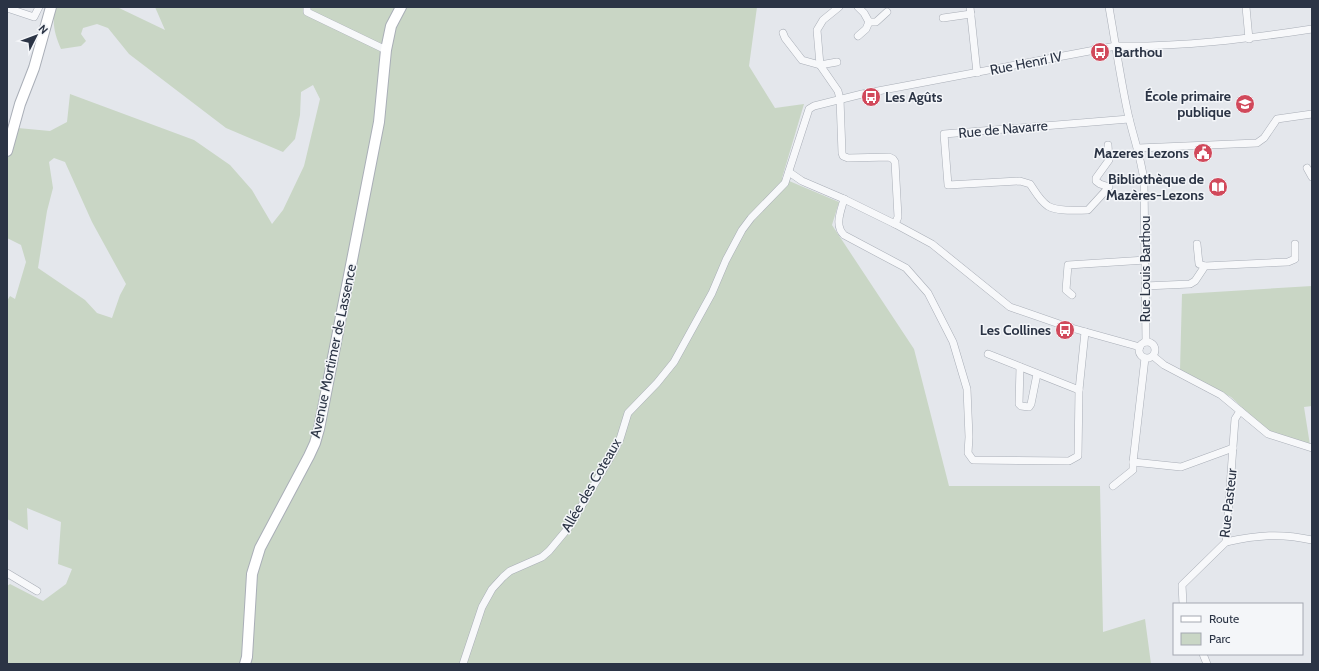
<svg xmlns="http://www.w3.org/2000/svg" width="1319" height="671" font-family="Cabin,sans-serif">
<rect width="100%" height="100%" fill="#e4e7ec"/>
<g fill="#c9d6c5" fill-rule="evenodd">
<path d="M56 7H117L165 30 155 7H757L749 66 775 108 804 104 782 178 839 202 832 225 914 349 949 486H1100L1103 632 1145 619 1151 664H7V586L10 584 43 601 66 584 72 569 58 564 61 522 27 508 28 530 7 519V301L10 296 15 299 26 262 21 245 7 238V127L50 131 67 122 70 94 194 140 230 165 252 190 272 224 283 210 304 166 320 99 313 85 301 92 300 115 295 139 283 152 226 128 129 54 108 28 97 24 83 28 81 34 86 41 81 46 61 49C55 35 51 22 56 7ZM54 158 65 162 92 222 126 284 120 295 112 318 97 313 85 300 38 268 47 211 53 188 49 162Z"/>
<path d="M1312 286V406L1304 407 1310 445 1269 433 1231 397 1180 370 1182 294Z"/>
</g>
<g fill="none" stroke-linecap="round" stroke-linejoin="round">
<defs>
<g id="street">
<path d="M307 7V12L386 50"/>
<path d="M839 7 823 20 817 30 820 65 838 91 840 99 842 153 843 156 848 158 889 157 893 159 895 162 898 217 895 224"/>
<path d="M970 7 977 73"/>
<path d="M1109 7C1115 41 1120 76 1127 109 1132 134 1141 156 1144 181L1146 342"/>
<path d="M1246 7 1249 39"/>
<path d="M7 8 34 17 39 7"/>
<path d="M943 18 971 14"/>
<path d="M869 22H876L887 12"/>
<path d="M783 33 785 38 802 60 820 65 837 62"/>
<path d="M858 36 866 29 869 22 864 13 858 7"/>
<path d="M1108 145 1109 160 1096 178V181L1100 184 1109 187 1088 210C1078 210 1057 212 1048 206 1040 201 1035 191 1030 184L1020 181 948 185 944 134 1129 119"/>
<path d="M1138 148 1257 143 1264 138 1277 119 1312 114"/>
<path d="M1307 168 1312 177"/>
<path d="M789 172 802 181 844 199 895 224 932 244 1010 307 1068 327 1140 347"/>
<path d="M844 199C841 211 834 225 844 235L906 268 928 293 953 342 967 389 969 437 968 453 973 460 1069 461 1078 456 1079 390 1085 332"/>
<path d="M1197 244 1199 264 1205 266"/>
<path d="M1145 286 1190 284 1195 281 1205 266 1288 262 1295 259V244"/>
<path d="M1072 295 1066 290 1068 265 1146 260"/>
<circle cx="1147" cy="350" r="8"/>
<path d="M988 354 1079 390"/>
<path d="M1153 356 1164 365 1221 395 1268 434 1312 448"/>
<path d="M1145 358 1133 462 1181 467 1233 448"/>
<path d="M1020 367 1019 404 1021 406 1029 407 1031 404 1037 374"/>
<path d="M1113 486 1133 470V462"/>
<path d="M1226 542C1257 535 1281 533 1312 540"/>
<path d="M7 573 37 591"/>
<path d="M1183 604 1182 585 1226 542 1235 419 1240 411"/>
<path d="M1203 654 1207 664"/>
<path d="M463 664 482 607 492 589 503 577 510 571 542 557 549 551 569 527 613 453 620 439 628 413 657 383 674 362 712 293 726 260 742 230 751 218 785 183 809 109 814 106 862 94 1116 46C1182 47 1247 39 1312 29"/>
</g>
<g id="secondary">
<path d="M7 151 20 104 34 68 51 7"/>
<path d="M245 664 247 657 252 574 260 548 309 456 315 443 319 429 379 122 386 50 391 26 401 7"/>
</g>
</defs>
<use href="#street" stroke="#a9aeb7" stroke-width="8"/>
<use href="#secondary" stroke="#a9aeb7" stroke-width="12"/>
<use href="#street" stroke="#f7f8fa" stroke-width="7"/>
<use href="#secondary" stroke="#fff" stroke-width="10"/>
</g>
<defs>
<symbol id="bus-disc" viewBox="-11 -11 22 22"><circle r="9.5" fill="#d1495b" stroke="#f4f6f9"/><path d="M-5-6H5V4H4V6H2V4H-2V6H-4V4H-5ZM-3.5-4V0h7V-4ZM-3.5 1.2v1.5H-2V1.2ZM2 1.2v1.5H3.5V1.2Z" fill="#fff"/></symbol>
<symbol id="school-disc" viewBox="-11 -11 22 22"><circle r="9.5" fill="#d1495b" stroke="#f4f6f9"/><path d="M0-5L7-2L0 1L-7-2ZM-4 1L0 2.5L4 1V4Q0 6-4 4Z" fill="#fff"/></symbol>
<symbol id="civic-disc" viewBox="-11 -11 22 22"><circle r="9.5" fill="#d1495b" stroke="#f4f6f9"/><path d="M-.6-6.5H3V-4.5H.6V-3L4-1V1h2V6H-6V1h2V-1L-.6-3ZM-1.2 2.5V6h2.4V2.5Z" fill="#fff"/></symbol>
<symbol id="library-disc" viewBox="-11 -11 22 22"><circle r="9.5" fill="#d1495b" stroke="#f4f6f9"/><path d="M-6-4Q-3-5.5-.7-3.5V5Q-3 3-6 4ZM6-4Q3-5.5 .7-3.5V5Q3 3 6 4Z" fill="#fff"/></symbol>
</defs>
<g fill-rule="evenodd">
<use href="#bus-disc" x="1089" y="41" width="22" height="22"/>
<use href="#bus-disc" x="860" y="86" width="22" height="22"/>
<use href="#school-disc" x="1234" y="93" width="22" height="22"/>
<use href="#civic-disc" x="1192" y="142" width="22" height="22"/>
<use href="#library-disc" x="1207" y="176" width="22" height="22"/>
<use href="#bus-disc" x="1054" y="319" width="22" height="22"/>
</g>
<g text-anchor="middle" dominant-baseline="central" stroke-width="3" stroke-linejoin="round" paint-order="stroke">
<g font-size="14" font-weight="bold" fill="#2b3445" stroke="#f4f6f9" text-anchor="end">
<text x="1114" y="52" text-anchor="start">Barthou</text>
<text x="1231" y="96">École primaire<tspan x="1231" dy="16">publique</tspan></text>
<text x="885" y="97" text-anchor="start">Les Agûts</text>
<text x="1189" y="153">Mazeres Lezons</text>
<text x="1204" y="179">Bibliothèque de<tspan x="1204" dy="16">Mazères-Lezons</tspan></text>
<text x="1051" y="330">Les Collines</text>
</g>
<g font-size="14" fill="#2b3445" stroke="#f4f6f9">
<text transform="translate(1026 63) rotate(-11)">Rue Henri IV</text>
<text transform="translate(1003 129) rotate(-5)">Rue de Navarre</text>
<text transform="translate(1145 269) rotate(-90)">Rue Louis Barthou</text>
<text transform="translate(333 351) rotate(-78)">Avenue Mortimer de Lassence</text>
<text transform="translate(591 485) rotate(-60)">Allée des Coteaux</text>
<text transform="translate(1228 503) rotate(-84)">Rue Pasteur</text>
</g>
</g>
<rect width="1319" height="671" fill="none" stroke="#2b3445" stroke-width="16"/>
<rect x="1173" y="603" width="130" height="52" fill="#f4f6f9" stroke="#a4a8b1"/>
<rect x="1181" y="616" width="20" height="6" fill="#ffffff" stroke="#a4a8b1"/>
<text x="1209" y="623" font-size="12" fill="#2b3445">Route</text>
<rect x="1181" y="633" width="20" height="12" fill="#c9d6c5" stroke="#a4a8b1"/>
<text x="1209" y="643" font-size="12" fill="#2b3445">Parc</text>
<g transform="translate(36 36) rotate(48)" stroke="#f4f6f9" stroke-width="3" paint-order="stroke">
<path d="M0-3L7 15L0 10L-7 15Z" fill="#2b3445"/>
<text y="-6" font-size="11" font-weight="bold" text-anchor="middle" fill="#2b3445">N</text>
</g>
</svg>
